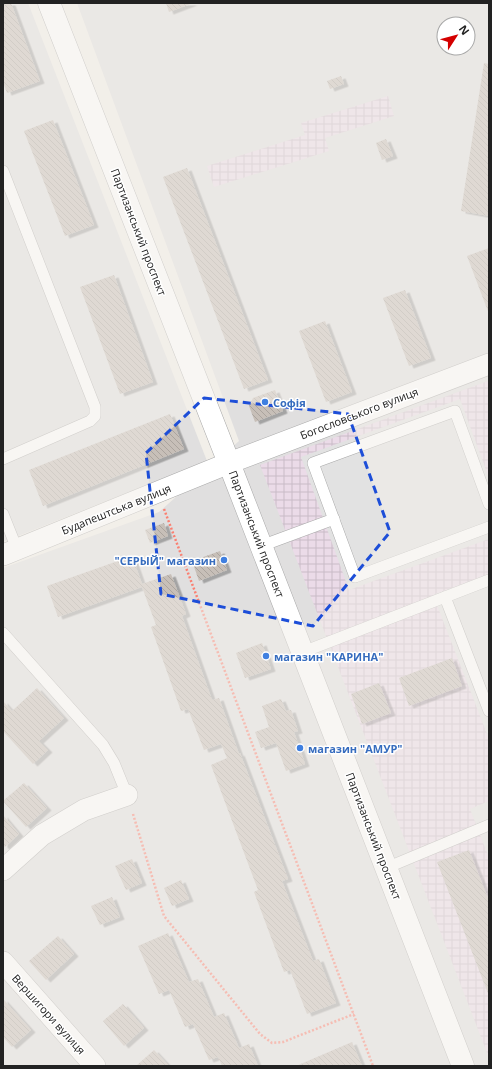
<svg xmlns="http://www.w3.org/2000/svg" width="492" height="1069" font-family="'Open Sans',sans-serif">
<defs>
<pattern id="industrial-grid" width="8" height="8" patternUnits="userSpaceOnUse"><rect width="8" height="8" fill="#ebdbe8"/><path d="M0 4h8M4 0v8" fill="none" stroke="#c9bcc7"/></pattern>
<pattern id="building-back-hatch" width="6" height="6" patternUnits="userSpaceOnUse"><rect width="6" height="6" fill="#c7bfb8"/><path d="M-1 5l2 2M0 0l6 6M5-1l2 2" fill="none" stroke="#aba49e"/></pattern>
<filter id="shadow"><feDropShadow dx="4.5" dy="2.5" stdDeviation="0" flood-color="#0004"/></filter>
</defs>
<rect width="100%" height="100%" fill="#f2efe9"/>
<g fill="#e0dfdf" fill-rule="evenodd">
<path d="M3 3H28L207 461 3 542Z"/>
<path d="M77 3H489V1066H3V568L159 512 239 441ZM444 24H468V48H444Z"/>
</g>
<g fill="url(#industrial-grid)">
<path d="M388 96 394 116 325 138 329 151 214 187 207 166 305 135 301 123Z"/>
<path d="M488 381 489 382V1058L260 465Z"/>
</g>
<g fill="#e2e2e2">
<path d="M460 399 489 478V539L349 590 301 457Z"/>
<path d="M489 574V739L433 595Z"/>
<path d="M489 801V858L470 809Z"/>
</g>
<g fill="url(#building-back-hatch)" filter="url(#shadow)">
<path d="M3 3H11L40 81 7 93 3 82Z"/>
<path d="M166 3H193L169 12Z"/>
<path d="M484 63 489 64V216L461 211Z"/>
<path d="M341 76 344 84 330 89 327 81Z"/>
<path d="M53 120 94 225 65 236 24 131Z"/>
<path d="M386 139 393 156 382 160 376 143Z"/>
<path d="M187 168 268 380 244 389 163 177Z"/>
<path d="M489 248V314L467 256Z"/>
<path d="M114 275 153 382 120 394 80 287Z"/>
<path d="M405 290 431 358 409 366 383 298Z"/>
<path d="M325 321 352 392 326 402 299 331Z"/>
<path d="M275 390 283 411 255 422 249 406 253 398Z"/>
<path d="M170 414 184 449 43 506 29 470Z"/>
<path d="M164 523 168 536 150 543 145 530Z"/>
<path d="M220 551 227 570 199 581 192 561Z"/>
<path d="M132 556 142 584 171 574 186 614 182 616 212 700 219 698 239 754 240 753 288 879 282 881 313 961 319 959 336 1003 307 1014 290 970 284 972 254 892 258 890 211 765 227 758 221 744 204 750 188 709 181 711 151 627 156 625 142 587 58 617 47 586Z"/>
<path d="M262 643 271 669 245 678 236 653Z"/>
<path d="M452 658 462 686 409 706 399 678Z"/>
<path d="M379 683 391 713 362 724 351 694Z"/>
<path d="M37 688 64 718 39 741 48 750 33 764 3 731V701L12 711Z"/>
<path d="M281 699 286 711 291 710 298 731 294 732 305 764 286 771 276 743 261 748 255 732 269 727 262 706Z"/>
<path d="M24 783 47 808 26 827 3 801Z"/>
<path d="M3 815 19 834 5 847 3 845Z"/>
<path d="M469 850 489 901V996L437 862Z"/>
<path d="M132 859 142 883 126 890 115 866Z"/>
<path d="M181 880 189 899 172 906 164 888Z"/>
<path d="M112 897 120 917 100 925 91 906Z"/>
<path d="M168 933 189 982 198 979 214 1017 224 1013 239 1048 249 1044 258 1066H222L218 1057 209 1060 193 1024 185 1027 169 990 159 994 138 946Z"/>
<path d="M58 936 74 954 46 980 29 961Z"/>
<path d="M3 999 31 1030 12 1047 3 1037Z"/>
<path d="M123 1004 144 1028 124 1046 103 1021Z"/>
<path d="M352 1042 362 1066H296Z"/>
<path d="M154 1050 169 1066H136Z"/>
</g>
<g fill="none" stroke-linecap="round" stroke-linejoin="round">
<defs>
<g id="service">
<path d="M3 171 95 407V416L90 421 3 459"/>
<path d="M489 504 455 411 313 463 355 577 489 527"/>
<path d="M3 514 17 549"/>
<path d="M261 546 334 519"/>
<path d="M445 597 489 711"/>
<path d="M3 633 103 745 114 763 127 795"/>
<path d="M303 652 489 580"/>
<path d="M386 868 489 825"/>
</g>
<g id="minor">
<path d="M3 555 229 463 489 364"/>
<path d="M3 870 42 835 84 810 127 795"/>
<path d="M3 962 95 1066"/>
</g>
<path id="tertiary" d="M49 3 229 463 463 1066"/>
</defs>
<use href="#service" stroke="#a9a9a9" stroke-width="12"/>
<use href="#minor" stroke="#a9a9a9" stroke-width="22"/>
<use href="#tertiary" stroke="#a9a9a9" stroke-width="23"/>
<g stroke="#fa8072" stroke-width="2.5" stroke-dasharray="2 2" stroke-linecap="butt">
<path d="M164 509 373 1066"/>
<path d="M133 814 164 916 260 1034 272 1043 283 1042 354 1014"/>
</g>
<use href="#service" stroke="#fff" stroke-width="11"/>
<use href="#minor" stroke="#fff" stroke-width="21"/>
<use href="#tertiary" stroke="#fff" stroke-width="22"/>
</g>
<path d="M0 0H492V1069H0ZM204 398 348 414 390 532 313 626 161 594 146 453Z" fill="#f2efe9" fill-opacity=".55" fill-rule="evenodd"/>
<path fill="none" stroke="#1d4ed8" stroke-width="3" stroke-dasharray="8 5" stroke-linejoin="round" d="M204 398 348 414 390 532 313 626 161 594 146 453Z"/>
<g fill="#3f7fe0" stroke="#fff" stroke-width="1.5">
<circle cx="265" cy="402" r="4"/>
<circle cx="224" cy="560" r="4"/>
<circle cx="266" cy="656" r="4"/>
<circle cx="300" cy="748" r="4"/>
</g>
<g text-anchor="middle" dominant-baseline="central" stroke-width="3" stroke-linejoin="round" paint-order="stroke">
<g font-size="11" fill="#222" stroke="#fff">
<text transform="translate(139 232) rotate(69)">Партизанський проспект</text>
<text transform="translate(359 413) rotate(-21)">Богословського вулиця</text>
<text transform="translate(116 509) rotate(-22)">Будапештська вулиця</text>
<text transform="translate(257 534) rotate(69)">Партизанський проспект</text>
<text transform="translate(374 836) rotate(69)">Партизанський проспект</text>
<text transform="translate(49 1014) rotate(48)">Вершигори вулиця</text>
</g>
<g font-size="11" font-weight="bold" fill="#366cbe" stroke="#fff" text-anchor="start">
<text x="273" y="402">Софія</text>
<text x="216" y="560" text-anchor="end">"СЕРЫЙ" магазин</text>
<text x="274" y="656">магазин "КАРИНА"</text>
<text x="308" y="748">магазин "АМУР"</text>
</g>
</g>
<rect width="492" height="1069" fill="none" stroke="#222222" stroke-width="8"/>
<g transform="translate(456 36) rotate(54)"><circle r="19" fill="#ffffff" stroke="#a7a7a7"/>
<path d="M0-3L7 15L0 10L-7 15Z" fill="#d40000"/>
<text y="-6" font-size="11" font-weight="bold" text-anchor="middle" fill="#222222">N</text>
</g>
</svg>
